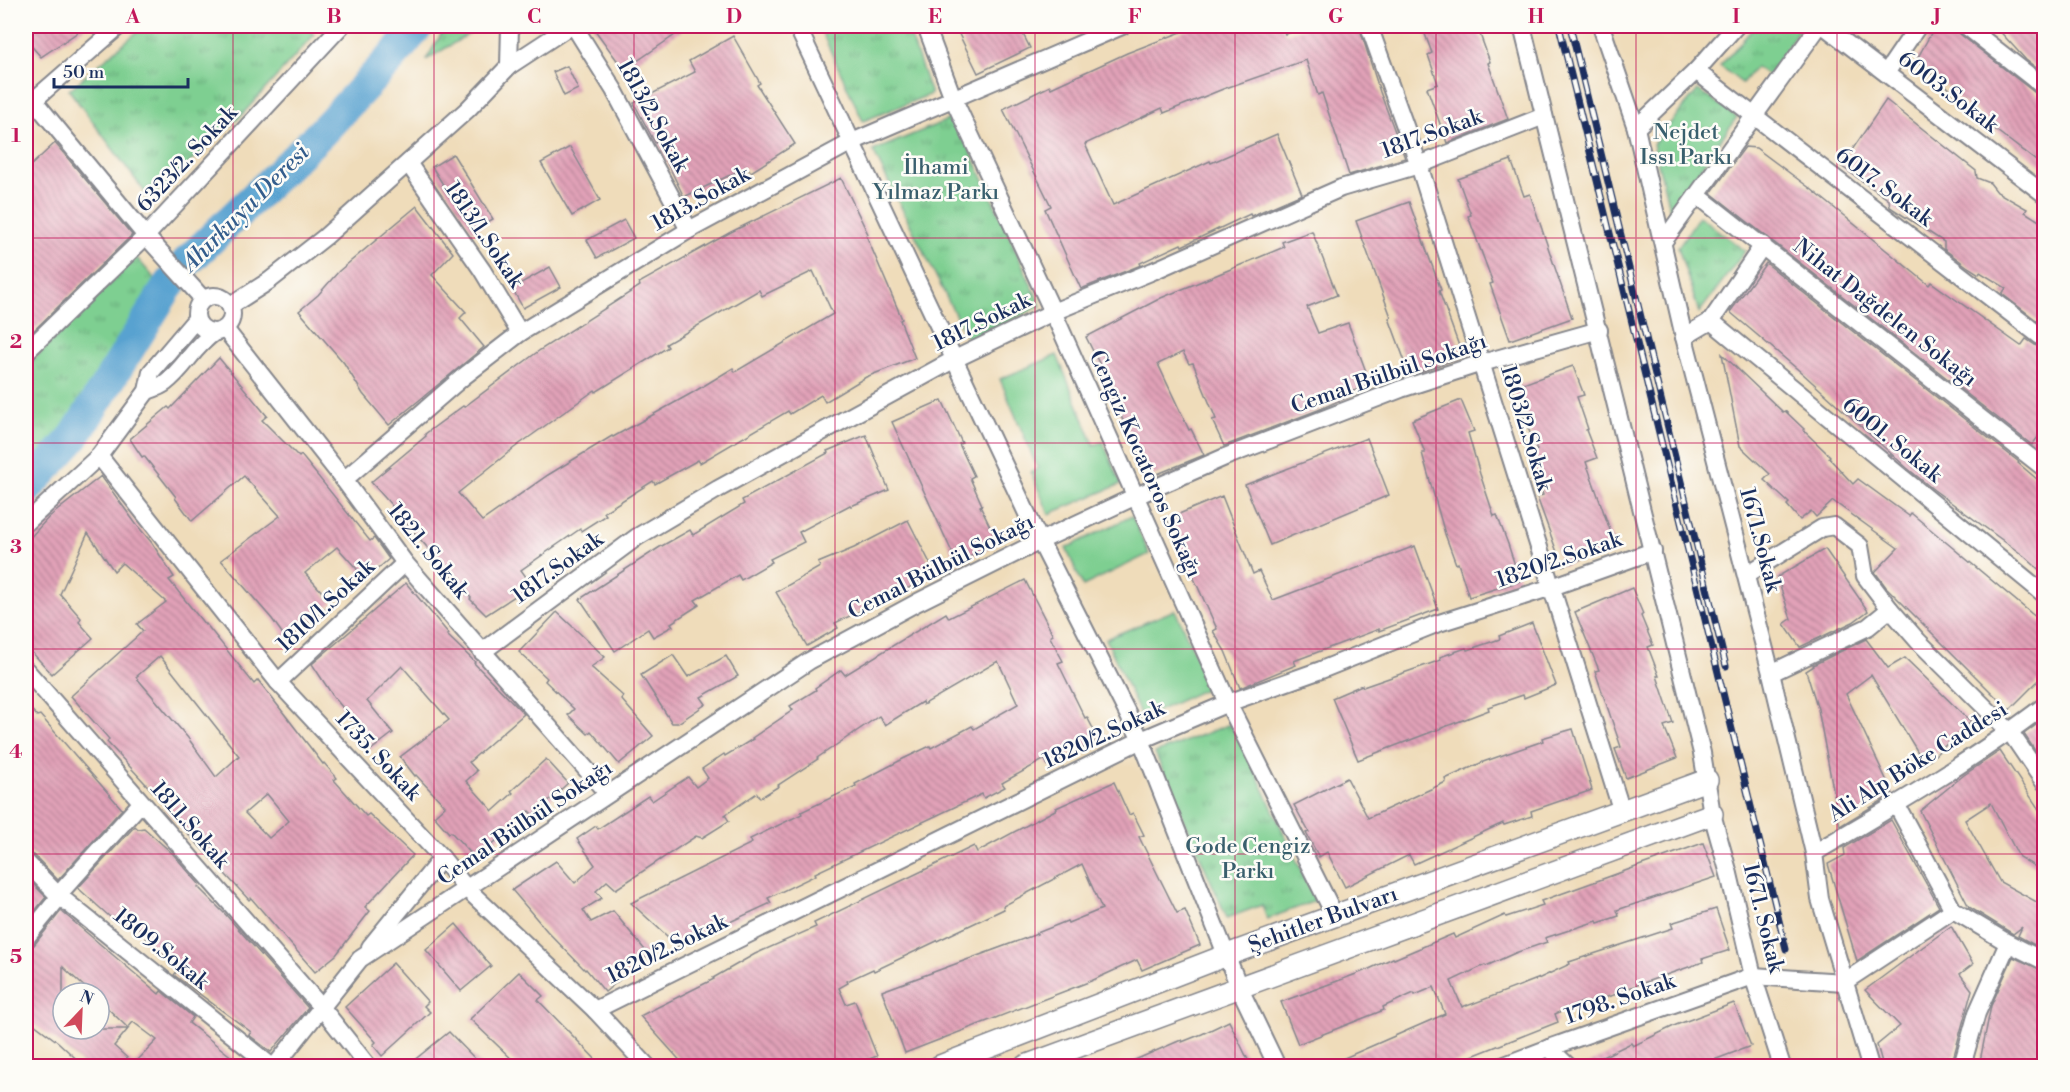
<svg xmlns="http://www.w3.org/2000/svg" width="2070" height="1092" font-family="'Libre Bodoni',serif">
<defs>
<pattern id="park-tufts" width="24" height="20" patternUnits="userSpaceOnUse" patternTransform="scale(1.5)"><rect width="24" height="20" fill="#7ecf91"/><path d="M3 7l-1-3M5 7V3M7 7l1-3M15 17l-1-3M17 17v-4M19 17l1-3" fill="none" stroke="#66a87a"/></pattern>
<pattern id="building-back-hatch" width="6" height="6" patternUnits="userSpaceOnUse" patternTransform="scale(1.5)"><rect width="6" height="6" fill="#e2a2b8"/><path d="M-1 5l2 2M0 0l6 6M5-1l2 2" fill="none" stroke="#b68499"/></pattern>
</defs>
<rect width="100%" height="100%" fill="#fdfcf7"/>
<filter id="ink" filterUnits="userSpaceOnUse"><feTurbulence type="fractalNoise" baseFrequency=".0167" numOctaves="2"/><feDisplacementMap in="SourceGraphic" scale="12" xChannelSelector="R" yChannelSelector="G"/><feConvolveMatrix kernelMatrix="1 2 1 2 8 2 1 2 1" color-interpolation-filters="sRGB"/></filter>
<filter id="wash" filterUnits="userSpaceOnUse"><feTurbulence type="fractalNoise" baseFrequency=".008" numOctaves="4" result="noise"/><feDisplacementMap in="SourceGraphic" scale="24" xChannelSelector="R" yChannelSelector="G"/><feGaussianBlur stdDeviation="1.35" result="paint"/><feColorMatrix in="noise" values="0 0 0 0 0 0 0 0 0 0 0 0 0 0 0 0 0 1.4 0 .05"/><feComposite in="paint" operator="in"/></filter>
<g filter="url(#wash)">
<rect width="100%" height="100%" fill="#efdcba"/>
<g fill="#7ecf91" stroke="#4c7f78" stroke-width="1.5">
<path d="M1057 355 1094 445 1103 442 1121 484 1049 514 1031 472 1038 469 1000 379Z"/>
<path d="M1132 516 1149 554 1083 586 1066 548Z"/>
<path d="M1175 610 1210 687 1142 718 1106 639Z"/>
</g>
<g fill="url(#park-tufts)" stroke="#4c7f78" stroke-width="1.5">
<path d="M144 26H306L314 35 240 117 150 199 69 90Z"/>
<path d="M446 26H482L426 60Z"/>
<path d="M819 26H907L931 94 863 121Z"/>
<path d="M1755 26H1801L1769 76 1756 67 1742 83 1720 66Z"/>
<path d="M1698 90 1737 117 1670 211 1653 144Z"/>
<path d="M955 117 1041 306 968 340 873 151Z"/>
<path d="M1699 216 1745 251 1699 313 1678 247Z"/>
<path d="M136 257 155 279 70 426 26 477V367Z"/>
<path d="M1233 723 1315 901 1267 919 1262 905 1227 918 1155 753Z"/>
</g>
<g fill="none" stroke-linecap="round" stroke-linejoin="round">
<path stroke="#59a2d0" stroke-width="32" d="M26 490 74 437 167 288 187 262 321 133 393 56 418 26"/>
</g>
<g id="blocks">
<g fill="url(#building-back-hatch)" fill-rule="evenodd">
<path d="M26 26H87L41 57 26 40Z"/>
<path d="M592 26H688L624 70Z"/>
<path d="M955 26H1019L1030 48 978 73Z"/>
<path d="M1197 26H1282L1285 34 1312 26H1359L1380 92 1405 158 1349 175 1322 93 1318 95 1306 60 1223 89 1164 113 1162 108 1085 144 1113 205 1210 161 1211 163 1277 134 1302 194 1251 216 1250 214 1182 246 1181 244 1140 263 1141 265 1081 289 1045 209 1051 206 1003 109 1050 86 1051 88 1127 53Z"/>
<path d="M1422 26H1477L1490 62 1488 63 1508 119 1447 143 1427 88 1438 84 1428 55 1432 53Z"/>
<path d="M1935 26H1956L1960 34 2044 100V167L1997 131 1972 106 1970 108 1954 96 1956 94 1916 61Z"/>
<path d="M1995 26H2044V61L2038 69 2026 60Z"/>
<path d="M733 36 760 83 757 85 795 144 751 172 747 167 684 197 657 142 655 143 634 103 695 72 689 61Z"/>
<path d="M567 66 578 89 564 96 553 72Z"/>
<path d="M1886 100 1976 171 1977 178 1990 183 1997 192 2027 209 2025 212 2044 224V326L2002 294 2006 288 1980 272 1979 274 1968 267 1944 249V242L1890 207 1889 200 1841 166Z"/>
<path d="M55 143 132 235 26 338V170Z"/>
<path d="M570 147 600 200 572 216 541 163Z"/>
<path d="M1745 147 1756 148 1811 189 1929 285 1931 282 2021 346 2026 339 2038 347 2044 349V442L2038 437 2032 445 1711 193Z"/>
<path d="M453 154 493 219 472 231 432 167Z"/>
<path d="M1511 160 1524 196 1530 194 1572 318 1510 340 1490 284 1493 283 1468 216 1471 215 1458 179Z"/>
<path d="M841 178 868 234 866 235 902 319 900 320 915 358 866 377 825 402 821 395 790 414 788 411 700 463 698 460 655 484 653 481 604 512 606 515 581 531 580 529 521 570 532 585 486 615 470 599 471 598 407 524 391 509 393 507 371 482 426 436 425 434 463 406 464 407 540 350 640 286 639 283 731 232ZM813 271 833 314 735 372 733 368 692 393 613 437 612 436 548 475 482 521 458 493 514 448 595 390 596 392 668 347 666 344 759 290 762 296Z"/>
<path d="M1409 202 1441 290 1439 291 1463 357 1410 375 1389 318 1391 317 1356 221Z"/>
<path d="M417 206 453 253 432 275 466 312 460 318 484 347 389 425 363 394 344 363 299 311 318 295 339 271Z"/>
<path d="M624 220 634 238 597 258 587 240Z"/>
<path d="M1312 231 1337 295 1307 307 1318 333 1348 323 1371 385 1348 393 1350 396 1318 410 1224 446 1212 420 1216 419 1193 363 1189 364 1183 352 1158 364 1189 430 1191 429 1204 455 1150 477 1097 366 1100 365 1086 337 1161 298 1284 247 1282 242Z"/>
<path d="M1766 263 2019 462 2018 463 2044 485V574L2024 556 1934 490 1907 468 1802 373 1730 312Z"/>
<path d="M550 267 561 287 523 308 512 288Z"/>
<path d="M1722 354 1783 412 1785 411 1804 429 1803 430 1830 456 1829 458 1853 484 1858 479 1909 516 1911 513 2044 624V675L2009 710 1886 587 1875 572 1898 548 1833 501 1816 517 1811 511 1800 520 1787 505 1789 503 1764 480 1770 474 1740 446Z"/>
<path d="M219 358 267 416 262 420 299 457 301 455 370 541 374 538 389 559 366 579 337 547 305 573 332 603 287 640 272 619 221 560 280 516 244 476 192 521 175 498 176 497 144 456 142 457 130 439 168 407 170 409Z"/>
<path d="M1573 366 1584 395 1577 397 1588 429 1586 430 1597 458 1586 462 1616 547 1562 566 1537 497 1543 495 1528 454 1537 450 1512 388Z"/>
<path d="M942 400 962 443 959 444 974 476 970 478 982 505 980 506 998 543 957 563 892 422Z"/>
<path d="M1461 400 1474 431 1468 433 1480 474 1494 516 1497 515 1508 544 1520 581 1469 597 1458 563 1456 564 1445 534 1422 453H1425L1412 420Z"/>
<path d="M866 435 889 490 851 506 850 505 799 532 804 542 770 559 772 562 741 580 738 575 695 600 699 605 671 623 673 626 653 637 648 629 615 651 580 599 660 547 690 530 693 535 744 504 742 500 828 453 827 451Z"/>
<path d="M1367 438 1389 495 1270 545 1245 485Z"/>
<path d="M101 476 136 524 152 543 174 577 169 580 205 625 206 624 254 684 258 680 323 764 324 763 337 778 334 780 366 816 369 814 413 855 365 907 370 911 336 955 315 972 251 898 249 900 169 813 156 795 107 742 109 739 71 696 143 631 137 624 166 602 122 563 114 571 88 533 60 594 81 618 79 622 93 638 52 674 26 646V542L49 517ZM160 656 239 756 216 777 188 738 136 677ZM267 794 289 821 269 838 245 813Z"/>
<path d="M1222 496 1253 574 1259 571 1273 600 1415 546 1438 609 1379 631V629L1294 661 1296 665 1240 688 1225 651 1213 631 1217 629 1167 519Z"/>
<path d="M908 520 936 575 835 623 838 628 807 646 776 592 820 567 818 563 854 548Z"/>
<path d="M1825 549 1868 611 1853 622 1800 647 1784 624 1791 619 1777 577Z"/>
<path d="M1025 580 1053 635 1050 637 1063 661 1058 663 1085 718 1087 717 1099 740 1048 766 1045 759 1002 783 1005 787 984 798 982 794 815 873 816 875 768 898 771 903 678 946 631 903 752 843 750 839 802 814 801 812 856 786 855 784 903 759 930 746 931 748 972 726 974 729 1018 704 998 661 923 705 922 702 885 725 879 716 817 758 818 759 778 785 779 786 760 798 757 793 725 815 729 821 702 838 696 836 616 889 607 881 596 891 602 898 583 910 591 922 613 911 649 955 605 992 586 969 585 970 547 931 512 890 556 861 575 883 595 865 577 839 596 826 598 829 648 796 652 801 688 777 696 787 708 778 702 769 724 754 725 756 753 739 752 738 793 710 790 706 816 690 815 688 841 670 845 675 946 613 949 618Z"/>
<path d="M406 583 449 634 447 635 475 662 474 663 524 714 469 762 477 771 466 781 493 811 513 793 511 791 546 759 568 783 533 815 529 811 476 859 451 832 449 833 434 816 445 806 416 775 415 776 400 757 449 720 402 666 367 701 393 733 371 750 358 733 362 731 333 696 312 664Z"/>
<path d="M1632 588 1643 614 1641 616 1653 645 1648 647 1659 676H1657L1673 723 1664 726 1677 758 1626 778 1615 749 1621 747 1595 671 1599 670 1575 612Z"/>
<path d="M557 612 605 657 591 667 623 696 621 699 653 736 619 764 591 731 588 734 568 715 574 709 545 681 547 678 519 652Z"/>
<path d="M1532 623 1556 685 1524 698 1523 695 1488 707 1489 710 1358 760 1332 698 1362 685 1363 687 1441 660 1440 657 1466 648 1467 650 1500 639 1499 636Z"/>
<path d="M1866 639 1888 668 1905 658 1971 722 1925 764 1871 675 1846 694 1893 794 1840 826 1818 709 1806 671 1814 666 1813 665Z"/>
<path d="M673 655 688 677 726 656 738 676 701 697 706 704 678 723H672L641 675Z"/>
<path d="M26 704 37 716 40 715 122 809 58 880 34 855 26 852Z"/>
<path d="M2044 719V764L2024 734Z"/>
<path d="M1573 729 1592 790 1531 811 1532 816 1504 825 1503 823 1414 864 1409 855 1345 887 1327 852 1319 857 1306 833 1309 832 1294 805 1347 778 1368 818 1446 782 1445 779 1483 762 1543 741 1542 738Z"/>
<path d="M2000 751 2044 817V872L2019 857 1991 803 1965 820 2000 882 2044 906V950L2018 936 2022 927 2013 934 1969 907 1920 811 1964 775Z"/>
<path d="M1114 782 1129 815 1133 813 1144 835 1139 837 1177 913 1185 910 1200 945 1142 970 1137 960 1091 981 905 1053 882 991 1037 934V933L1067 921 1068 923 1102 909 1082 864 1003 906 1004 909 874 971 873 969 847 981 848 983 839 988 846 1004 855 1001 877 1056 851 1066H685L640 1016 714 979 713 978 755 954 816 927 814 923 974 846 977 852 1057 809 1056 808Z"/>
<path d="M1891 820 1939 907 1857 961 1828 864 1845 855 1844 848Z"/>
<path d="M135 826 138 829 144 828 173 854 199 884 198 887 226 915 308 1008 271 1052 249 1035 251 1032 174 975 178 970 175 965 146 939 149 936 131 922 126 925 110 917 78 888Z"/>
<path d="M1703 843 1716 877 1617 910 1619 916 1598 923 1597 921 1545 938 1547 942 1515 953 1486 966 1485 965 1451 981 1462 1007 1467 1005V1006L1540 978 1570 964 1569 962 1673 928 1671 923 1716 909 1730 950 1702 959 1703 962 1623 990 1624 992 1583 1004V1002L1555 1014 1558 1022 1447 1066H1326L1445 1014 1434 987 1415 995 1414 993 1383 1007 1384 1010 1298 1044 1281 1002 1367 970 1393 958 1394 959 1453 934 1455 938 1505 915 1506 917 1543 905 1541 901Z"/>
<path d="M26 877 46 897 26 922Z"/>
<path d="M61 911 159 994 161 991 193 1017 189 1023 243 1066H84L58 1042 26 1018V948L34 945ZM63 967 91 993H99V1000L128 1028 133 1022 157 1040 134 1064 114 1046 128 1029H63Z"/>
<path d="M456 924 491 966 461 991 426 950Z"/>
<path d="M1951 926 1973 964 1960 974 1972 990 1951 1066H1883L1877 1045 1900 1026 1865 990Z"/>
<path d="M2013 957 2044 971V1066H1979L1991 1006Z"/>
<path d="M393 963 428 1002 424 1006 430 1012 382 1056 373 1045 376 1042 345 1007Z"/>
<path d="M519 972 543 996 538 1000 602 1066H519L470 1019Z"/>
<path d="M1734 1003 1751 1046 1698 1066H1584L1631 1043 1633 1046 1676 1025Z"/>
<path d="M1229 1021 1251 1066H1121L1181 1040 1182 1042 1202 1034Z"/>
<path d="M449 1032 482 1066H407Z"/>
</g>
</g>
</g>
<g filter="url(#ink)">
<use href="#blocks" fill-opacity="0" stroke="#85868c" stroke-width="1.5"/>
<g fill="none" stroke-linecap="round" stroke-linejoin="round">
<defs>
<g id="minor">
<path d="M574 26 614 90 689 230"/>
<path d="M797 26 1040 541 1141 740 1239 987 1277 1066"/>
<path d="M926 26 953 98 1053 312 1228 703 1335 916"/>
<path d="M1369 26 1419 165 1622 812"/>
<path d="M1522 26 1702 753 1712 814 1729 874 1753 976 1782 1066"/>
<path d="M1601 26 1636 128 1684 337 1771 673 1814 853 1820 899 1870 1066"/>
<path d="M1824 26 2044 194"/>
<path d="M1966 26 2044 87"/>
<path d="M509 66 510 26"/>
<path d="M1696 71 2044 339"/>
<path d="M1886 73 1918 26"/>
<path d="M26 91 146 236 203 299"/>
<path d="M26 107 119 26"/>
<path d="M1636 128 1696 71 1736 26"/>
<path d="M408 163 482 270 520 333"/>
<path d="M1697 195 2044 468"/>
<path d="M1663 242 1819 26"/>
<circle cx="214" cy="314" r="18"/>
<path d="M230 306 269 281 325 237 468 109 509 66 570 26"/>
<path d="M1711 321 2044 594"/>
<path d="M225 329 344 480 405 563 607 793"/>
<path d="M1684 337 1711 321 1763 245"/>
<path d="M26 352 146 236 341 26"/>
<path d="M147 391C153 389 160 387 165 383 185 368 193 347 215 332"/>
<path d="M99 456 278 682 442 858 467 889 595 1010 647 1066"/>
<path d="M344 480 463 377 520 333 689 230 852 142 1122 26"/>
<path d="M26 523 99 456 147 391 151 372 196 319"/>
<path d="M1746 575 1822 528 1834 526 1860 546 1865 576 1890 609"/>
<path d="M482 652 637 537 718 489 955 359 1053 312 1153 271 1341 188 1419 165 1544 116"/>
<path d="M26 670 322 1008 368 1066"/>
<path d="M1771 673 1868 627 1890 609 1918 641 2010 732 2044 782"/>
<path d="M278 682 405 563"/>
<path d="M1896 804 1953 910 2008 943 2044 961"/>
<path d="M1814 853C1892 807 1972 761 2044 706"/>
<path d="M26 862 58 895 271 1066"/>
<path d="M26 938 56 901 58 895 141 803"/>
<path d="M370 947 442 858"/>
<path d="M595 1010 1141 740 1228 703 1321 670 1436 624 1552 587 1653 551"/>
<path d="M1549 1048 1568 1066"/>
<path d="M275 1066 360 959 809 661 918 602 1040 541 1134 497 1225 457 1401 389 1482 363 1599 330"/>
<path d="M1502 1066 1549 1048 1753 976 1844 982 1953 910"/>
<path d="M1962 1066 1977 1013 2008 943"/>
</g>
<g id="tertiary">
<path d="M940 1066 1227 955 1707 780"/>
<path d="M1025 1066 1712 814"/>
</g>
</defs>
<use href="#minor" stroke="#85868c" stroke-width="20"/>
<use href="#tertiary" stroke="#85868c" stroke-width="24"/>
<use href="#minor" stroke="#fff" stroke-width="16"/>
<use href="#tertiary" stroke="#fff" stroke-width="21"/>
<defs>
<g id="rail">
<path d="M1559 26 1786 949"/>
<path d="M1570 26 1726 666"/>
</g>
</defs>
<use href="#rail" stroke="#1b2f5e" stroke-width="7"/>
<use href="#rail" stroke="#fdfcf7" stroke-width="4.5" stroke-dasharray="14" stroke-linecap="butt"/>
</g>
</g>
<path fill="none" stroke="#c2185b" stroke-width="1.5" stroke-opacity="0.55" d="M233 26V1066M434 26V1066M634 26V1066M835 26V1066M1035 26V1066M1235 26V1066M1436 26V1066M1636 26V1066M1837 26V1066M26 238H2044M26 443H2044M26 649H2044M26 854H2044"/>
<g text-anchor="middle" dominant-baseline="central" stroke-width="5" stroke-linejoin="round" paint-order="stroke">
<g font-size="22" fill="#1b2f5e" stroke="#fdfcf7">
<text transform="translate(1948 92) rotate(37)">6003.Sokak</text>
<text transform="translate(653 116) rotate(61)">1813/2.Sokak</text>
<text transform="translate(1432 134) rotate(-20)">1817.Sokak</text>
<text transform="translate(187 159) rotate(-47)">6323/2. Sokak</text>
<text transform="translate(1884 187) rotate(37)">6017. Sokak</text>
<text transform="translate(701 199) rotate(-29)">1813.Sokak</text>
<text transform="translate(484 235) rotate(56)">1813/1.Sokak</text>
<text transform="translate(1885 313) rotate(38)">Nihat Dağdelen Sokağı</text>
<text transform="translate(982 322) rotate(-26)">1817.Sokak</text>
<text transform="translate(1389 374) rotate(-19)">Cemal Bülbül Sokağı</text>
<text transform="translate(1526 428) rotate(73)">1803/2.Sokak</text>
<text transform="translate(1892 440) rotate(39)">6001. Sokak</text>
<text transform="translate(1145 464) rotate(66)">Cengiz Kocatoros Sokağı</text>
<text transform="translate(1760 540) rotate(75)">1671.Sokak</text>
<text transform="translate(428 551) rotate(51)">1821. Sokak</text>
<text transform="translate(1559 560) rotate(-19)">1820/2.Sokak</text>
<text transform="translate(941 567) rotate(-27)">Cemal Bülbül Sokağı</text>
<text transform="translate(558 568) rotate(-36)">1817.Sokak</text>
<text transform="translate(326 606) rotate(-43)">1810/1.Sokak</text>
<text transform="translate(1104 735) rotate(-25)">1820/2.Sokak</text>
<text transform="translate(378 756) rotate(47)">1735. Sokak</text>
<text transform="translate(1918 762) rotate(-32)">Ali Alp Böke Caddesi</text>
<text transform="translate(525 823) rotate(-34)">Cemal Bülbül Sokağı</text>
<text transform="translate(190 825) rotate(49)">1811.Sokak</text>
<text transform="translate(1763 918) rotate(76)">1671. Sokak</text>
<text transform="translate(1323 920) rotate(-20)">Şehitler Bulvarı</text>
<text transform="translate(161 949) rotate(39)">1809.Sokak</text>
<text transform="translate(667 949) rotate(-26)">1820/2.Sokak</text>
<text transform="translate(1620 999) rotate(-19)">1798. Sokak</text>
</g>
<g font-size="22" fill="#395f6d" stroke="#fdfcf7">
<text x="1686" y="132">Nejdet<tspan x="1686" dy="25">Issı Parkı</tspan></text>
<text x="936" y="167">İlhami<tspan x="936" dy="25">Yılmaz Parkı</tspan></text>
<text x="1248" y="846">Gode Cengiz<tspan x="1248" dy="25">Parkı</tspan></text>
</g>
<g font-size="24" font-style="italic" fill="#345d8c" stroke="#fdfcf7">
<text transform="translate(246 208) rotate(-45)">Ahırkuyu Deresi</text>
</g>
</g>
<rect width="2070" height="1092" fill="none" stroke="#fdfcf7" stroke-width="66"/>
<g transform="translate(81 1011) rotate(23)"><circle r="28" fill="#fdfcf7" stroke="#a3aaba" stroke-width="1.5"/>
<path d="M0-4.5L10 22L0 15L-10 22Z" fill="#d1495b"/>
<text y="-9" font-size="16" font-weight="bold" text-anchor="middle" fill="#1b2f5e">N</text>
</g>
<path d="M54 78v9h134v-9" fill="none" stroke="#1b2f5e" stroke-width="3"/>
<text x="63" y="78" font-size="18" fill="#1b2f5e" stroke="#fdfcf7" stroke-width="4.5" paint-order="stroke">50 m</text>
<rect x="33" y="33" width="2004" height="1026" fill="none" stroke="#c2185b" stroke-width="2"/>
<g font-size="20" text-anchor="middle" font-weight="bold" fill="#c2185b">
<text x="133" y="23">A</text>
<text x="334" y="23">B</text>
<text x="534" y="23">C</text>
<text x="734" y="23">D</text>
<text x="935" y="23">E</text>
<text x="1135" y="23">F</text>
<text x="1336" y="23">G</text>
<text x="1536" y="23">H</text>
<text x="1736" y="23">I</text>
<text x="1937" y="23">J</text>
<text x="16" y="142">1</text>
<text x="16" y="348">2</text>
<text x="16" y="553">3</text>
<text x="16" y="758">4</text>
<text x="16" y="963">5</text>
</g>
</svg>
